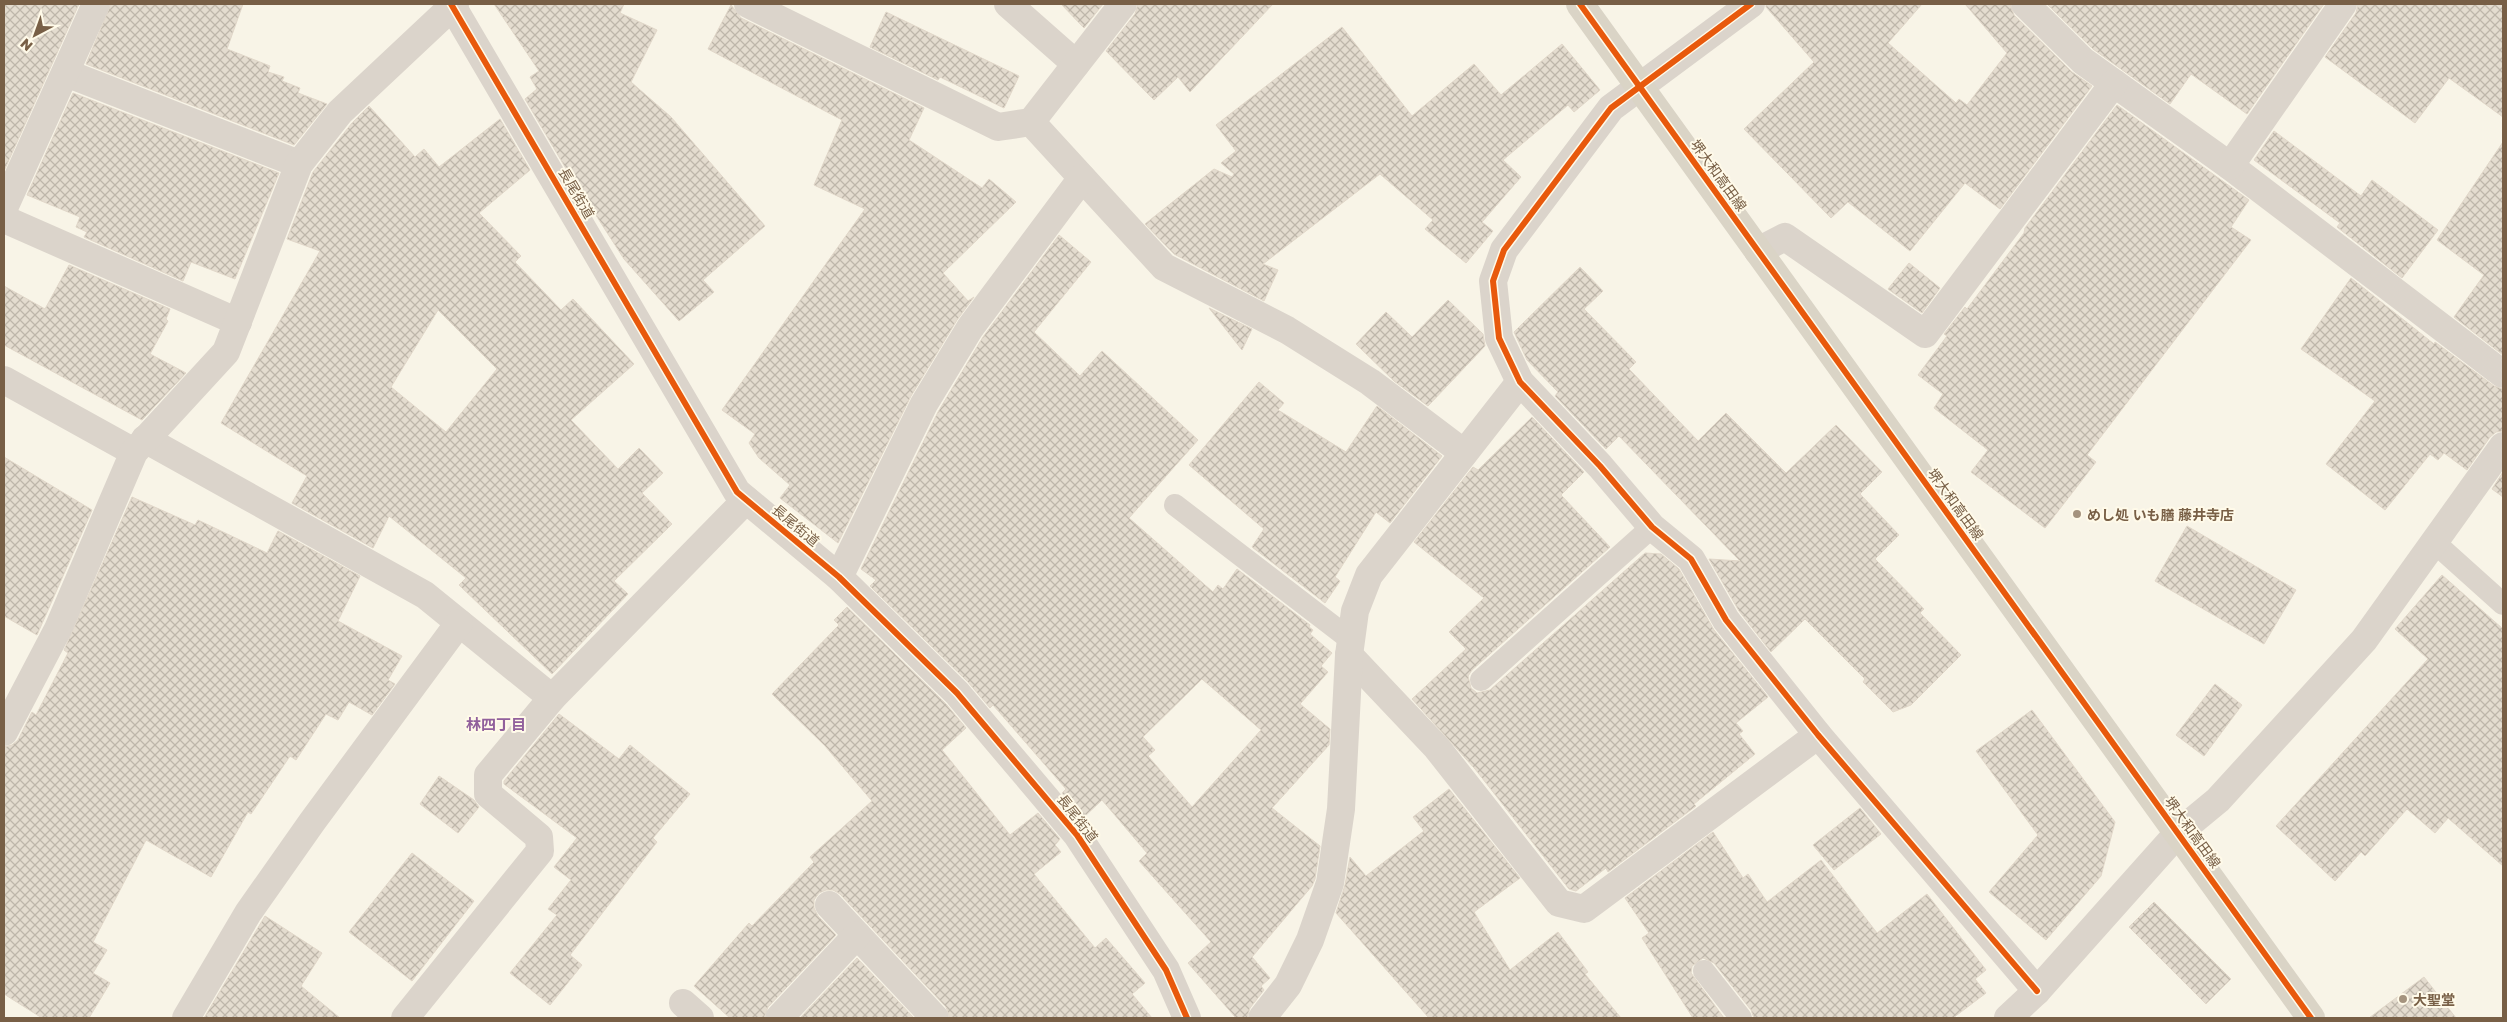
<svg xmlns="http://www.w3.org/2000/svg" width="2507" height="1022" font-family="'Golos Text','Noto Sans JP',sans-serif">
<defs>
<pattern id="building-cross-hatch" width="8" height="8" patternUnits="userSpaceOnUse" patternTransform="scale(1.25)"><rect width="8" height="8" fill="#e4dccf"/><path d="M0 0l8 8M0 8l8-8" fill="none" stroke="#beb6aa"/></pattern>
</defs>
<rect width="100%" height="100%" fill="#f8f4e7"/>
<g fill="url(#building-cross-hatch)" stroke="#e1d7c9" fill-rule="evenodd">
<path d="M4 4H79L4 171Z"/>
<path d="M111 4H243L227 49 270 66 268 72 284 77 282 81 300 88 298 93 327 104 294 145 86 64Z"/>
<path d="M494 4H624L620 13 657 30 631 82 671 117 765 226 703 280 714 292 679 321 624 259 565 167 525 99 537 89 530 77 539 71Z"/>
<path d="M1061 4H1103L1084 28Z"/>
<path d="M1138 4H1273L1190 92 1178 77 1154 100 1106 51 1135 14Z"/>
<path d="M1766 4H1922L1888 43 1956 103 1959 99 1967 105 2007 53 1965 4H2010L2014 15 2072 72 2092 86 2000 209 1965 183 1910 251 1848 202 1831 218 1744 129 1814 62 1766 7Z"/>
<path d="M2047 4H2324L2247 114 2191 74 2170 104 2093 49Z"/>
<path d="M2358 4H2503V117L2449 78 2415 123 2325 57 2356 13Z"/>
<path d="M731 5 741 18 924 108 909 140 982 188 989 179 1016 202 943 273 968 301 974 297 957 320 911 396 838 543 780 498 790 485 759 458 749 443 755 434 722 410 865 209 814 185 842 120 708 49Z"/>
<path d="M886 12 1019 76 1004 108 940 77 938 80 870 47Z"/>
<path d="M1342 27 1412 116 1474 64 1501 95 1562 44 1600 90 1574 112 1568 105 1503 160 1521 177 1482 222 1493 231 1466 263 1425 229 1433 220 1380 174 1263 264 1278 270 1264 301 1174 254 1145 224 1214 169 1232 177 1234 174 1221 163 1236 151 1216 125Z"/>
<path d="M73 93 279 173 235 279 191 262 183 281 84 237 87 232 76 227 80 217 27 195Z"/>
<path d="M2117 105 2249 200 2231 227 2251 240 2087 455 2096 462 2045 528 1971 472 1988 450 1934 408 1943 394 1918 375 1947 336 1944 334 1965 307 1967 309 2024 233 2025 228Z"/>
<path d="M369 106 415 157 424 149 439 167 500 119 530 170 479 213 521 256 515 262 561 310 573 299 634 364 571 420 618 469 639 448 663 473 642 493 672 524 614 581 628 594 552 674 459 585 466 578 389 516 373 548 292 503 307 476 221 423 320 251 287 239 313 172 352 123ZM438 310 497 369 446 432 391 387Z"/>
<path d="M2274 131 2361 196 2372 180 2438 230 2402 278 2337 227 2340 223 2254 160Z"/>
<path d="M2503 142V355L2454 317 2484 275 2437 240Z"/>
<path d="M1059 235 1091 262 1034 332 1080 376 1102 351 1198 440 1129 518 1213 592 1218 585 1223 589 1237 569 1310 625 1309 627 1313 630 1310 634 1332 653 1321 666 1328 672 1300 704 1330 729 1329 745 1272 808 1320 846 1315 879 1312 886 1252 957 1270 978 1261 986 1264 990 1250 1008 1247 1018H1236L1188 963 1211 942 1139 861 1147 853 1102 800 1083 818 1062 793 1066 789 993 705 990 708 968 682 870 586 876 580 861 569 938 412 983 337ZM1202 679 1261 730 1192 807 1148 756 1155 750 1143 737Z"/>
<path d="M1909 263 1940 288 1922 313 1888 289Z"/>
<path d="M69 265 170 309 166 319 168 321 150 354 186 373 142 420 4 345V286L45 309Z"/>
<path d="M1580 267 1603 291 1584 309 1636 362 1629 369 1698 441 1726 413 1786 473 1836 425 1882 472 1860 494 1899 535 1875 559 1924 609 1920 613 1961 655 1911 705 1893 712 1863 682 1865 679 1805 619 1771 652 1739 611 1709 559 1740 561 1619 436 1606 449 1555 396 1558 392 1527 360 1514 332Z"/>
<path d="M2351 278 2434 344 2435 342 2494 386 2503 389V431L2496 432 2490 437 2467 470 2444 453 2438 460 2430 454 2385 510 2326 464 2375 401 2301 349Z"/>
<path d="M1448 300 1483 334 1485 346 1428 406 1394 381 1356 344 1386 312 1412 337Z"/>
<path d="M1209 308 1252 329 1242 350Z"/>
<path d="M1259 382 1284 403 1278 410 1346 452 1377 406 1442 456 1390 523 1376 512 1335 577 1340 581 1325 603 1252 547 1264 529 1189 465Z"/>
<path d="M1532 417 1584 472 1561 495 1610 547 1472 670 1468 676 1471 688 1477 693 1490 690 1645 553 1661 554 1679 569 1714 630 1768 697 1736 723 1743 731 1739 734 1755 754 1694 804 1696 806 1608 872 1606 868 1576 891 1569 889 1475 769 1412 699 1466 649 1449 632 1484 598 1414 542 1473 467 1478 470Z"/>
<path d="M4 457 92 510 37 635 4 616Z"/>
<path d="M2503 472V497L2492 489Z"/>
<path d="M132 497 195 525 198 520 267 553 278 531 360 576 338 621 402 656 388 680 395 684 372 715 349 702 338 720 326 714 296 760 290 756 251 814 248 812 211 877 146 840 93 942 107 950 93 973 110 983 89 1018H42L4 994V747L12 745 18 740 32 712 36 715 68 653 64 650Z"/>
<path d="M2187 526 2296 590 2264 644 2155 581Z"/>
<path d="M2442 575 2503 629V866L2448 818 2435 833 2407 809 2365 856 2361 852 2335 881 2276 826 2428 659 2395 629Z"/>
<path d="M847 607 946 704 966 728 942 750 1010 835 1038 813 1060 839 1055 845 1061 852 1034 874 1095 948 1106 938 1145 983 1132 994 1152 1018H950L946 1007 840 894 833 890H826L819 893 814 900V908L818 916 836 935 768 1007 764 1018H730L694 986 749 923 752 926 814 862 810 857 872 801 825 746 772 694 839 625 834 620Z"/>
<path d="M2215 684 2242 705 2204 756 2176 735Z"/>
<path d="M2032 710 2115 822 2101 876 2046 940 1989 892 2038 835 1976 751Z"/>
<path d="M559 714 619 759 630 745 690 794 653 838 657 842 570 955 582 965 550 1005 510 973 557 915 548 909 571 880 554 867 577 838 504 784V781Z"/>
<path d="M439 776 474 800 479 807 458 833 420 804Z"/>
<path d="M1449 789 1520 878 1474 912 1510 970 1558 932 1588 972 1585 974 1621 1018H1429L1336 913 1345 885 1350 857 1366 876 1424 831 1413 817Z"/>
<path d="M1860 808 1881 834 1834 870 1813 845Z"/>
<path d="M1713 832 1743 878 1748 874 1767 902 1821 860 1877 933 1927 894 1986 970 1975 979 1986 993 1953 1018H1754L1751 1010 1714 963 1703 958 1692 966 1691 973 1724 1018H1693L1642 938 1649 933 1625 898Z"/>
<path d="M412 853 474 901 412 981 349 932Z"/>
<path d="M2154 902 2231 979 2206 1004 2129 927Z"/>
<path d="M265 916 322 953 301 986 340 1018H204Z"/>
<path d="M857 958 914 1018H800Z"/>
<path d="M2424 977 2456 1018H2369Z"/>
</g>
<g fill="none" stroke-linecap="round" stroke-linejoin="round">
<g stroke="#dbd4cb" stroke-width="22">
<path d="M1175 505 1351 640"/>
<path d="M2434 542 2503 604"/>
<path d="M1481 680 1652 527"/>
<path d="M1704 971 1741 1018"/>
</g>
<g stroke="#dbd4cb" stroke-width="28">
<path d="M451 4 737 492 839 577 957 693 1077 835 1166 970 1187 1018"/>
<path d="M748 4 998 127 1031 122"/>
<path d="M1008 4 1076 64"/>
<path d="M1123 4 1031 122 1164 267 1287 330 1370 382 1464 453"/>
<path d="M1751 4 1611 108 1504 250 1493 281 1499 338 1520 382 1600 466 1652 527 1691 559 1726 620 1818 735 2037 991"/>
<path d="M2025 4 2083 61 2230 166 2503 374"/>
<path d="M66 73 299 164"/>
<path d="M2230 166 2343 4"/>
<path d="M4 208 96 4"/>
<path d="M4 219 238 322"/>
<path d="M1758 251 1785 237 1925 334 2114 83"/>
<path d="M4 380 134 452"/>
<path d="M145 439 425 595 552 698"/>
<path d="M839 577 924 404 970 328 1082 178"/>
<path d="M1349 655 1437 748 1559 903 1584 909 1818 735"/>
<path d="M4 732 58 629 134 452 226 352 299 164 340 112 455 4"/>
<path d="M829 905 935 1018"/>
<path d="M683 1003 700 1018"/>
<path d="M186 1018 248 913 312 822 459 623"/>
<path d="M405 1018 540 851 539 837 488 794V775L552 698 746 500"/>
<path d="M779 1018 857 935"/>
<path d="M1262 1018 1288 985 1310 940 1330 883 1341 809 1349 655 1355 611 1369 575 1520 382"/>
<path d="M2008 1018 2037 991 2178 833 2218 800 2364 640 2503 446"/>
</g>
<path stroke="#dad4c6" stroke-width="28" d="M1580 4 2311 1018"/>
<defs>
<g id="cycleway">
<path d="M451 4 737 492 839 577 957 693 1077 835 1166 970 1187 1018"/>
<path d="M1580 4 2311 1018"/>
<path d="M1751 4 1611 108 1504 250 1493 281 1499 338 1520 382 1600 466 1652 527 1691 559 1726 620 1818 735 2037 991"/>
</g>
</defs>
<use href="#cycleway" stroke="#fffae9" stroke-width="9"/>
<use href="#cycleway" stroke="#e8590c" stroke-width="6"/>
</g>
<g fill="#a5937e" stroke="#fffae9" stroke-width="2">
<circle cx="2077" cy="514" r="5"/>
<circle cx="2403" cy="999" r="5"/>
</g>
<g text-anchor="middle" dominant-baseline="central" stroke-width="4" stroke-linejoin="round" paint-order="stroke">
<g font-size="14" fill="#785f46" stroke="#fffae9">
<text transform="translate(1719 175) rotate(54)">堺大和高田線</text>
<text transform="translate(577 193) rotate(60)">長尾街道</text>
<text transform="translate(1956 504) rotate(54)">堺大和高田線</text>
<text transform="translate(796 525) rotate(40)">長尾街道</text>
<text transform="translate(1078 818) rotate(52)">長尾街道</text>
<text transform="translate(2193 832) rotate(54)">堺大和高田線</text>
</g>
<g font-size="14" font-weight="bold" fill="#785f46" stroke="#fffae9" text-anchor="start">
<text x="2087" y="514">めし処 いも膳 藤井寺店</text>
<text x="2413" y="999">大聖堂</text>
</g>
<g font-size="15" font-weight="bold" fill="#91609c" stroke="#fffae9">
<text x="496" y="724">林四丁目</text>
</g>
</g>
<rect width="2507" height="1022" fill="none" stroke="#785f46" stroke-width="10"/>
<g transform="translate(35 35) rotate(221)" stroke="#fffae9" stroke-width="4" paint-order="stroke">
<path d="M0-4L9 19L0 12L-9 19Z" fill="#785f46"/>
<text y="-8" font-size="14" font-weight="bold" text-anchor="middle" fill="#785f46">N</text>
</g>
</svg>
